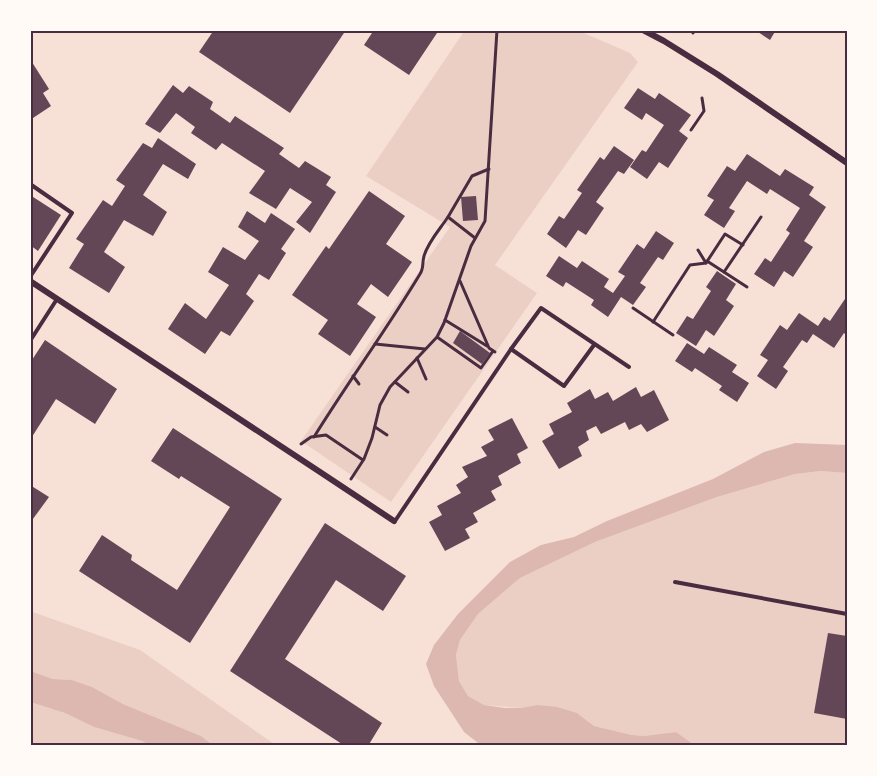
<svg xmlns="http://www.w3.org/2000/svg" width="877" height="776" font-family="Poppins,sans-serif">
<rect width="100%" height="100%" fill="#f7e1d7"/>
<g fill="#ebcfc5">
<path d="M465 30H577L630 53 638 62 495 265 537 293 391 502 301 441 450 227 366 176Z"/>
<path d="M821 471 847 473V746H696L676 732 644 736 632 735 594 726 577 713 537 705 521 708 484 705 468 696 459 681 456 655 460 640 478 614 520 578 595 542 717 497 795 474Z"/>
<path d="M30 611 140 650 277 746H214L201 736 123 704 92 687 72 680 53 679 32 672 30 670Z"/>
<path d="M30 702 65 713 94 727 142 741 151 746H30Z"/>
</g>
<g fill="#dcb8b0">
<path d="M795 443 847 445V473L821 471 795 474 717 497 595 542 520 578 478 614 460 640 456 655 459 681 468 696 484 705 505 708H521L537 705 557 707 577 713 594 726 632 735 644 736 676 732 696 746H551L521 743 510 746H497L478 743 464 732 434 686 426 664 434 645 458 614 510 562 541 545 574 537 607 521 713 479 764 452Z"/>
<path d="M30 671 53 679 72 680 92 687 123 704 201 736 214 746H151L142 741 94 727 65 713 30 702Z"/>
</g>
<g fill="#644757">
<path d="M214 30H346L290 113 199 52Z"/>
<path d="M374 30H439L409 75 364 45Z"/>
<path d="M755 30H776L770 40Z"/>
<path d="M30 59 49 89 43 93 51 106 30 120Z"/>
<path d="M173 85 183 93 189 86 213 102 210 109 230 123 235 116 284 148 279 154 299 168 305 161 331 177 326 185 336 192 310 233 296 222 312 202 290 188 276 209 249 193 265 171 222 143 216 150 191 133 195 127 176 113 160 133 145 124Z"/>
<path d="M638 88 655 99 659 93 691 115 679 131 688 138 668 168 659 162 647 179 630 167 642 150 646 152 664 125 646 113 642 120 624 108Z"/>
<path d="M158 138 196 164 188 179 163 164 143 195 167 212 153 236 124 220 104 252 125 267 109 293 69 268 84 244 76 239 103 200 112 206 125 186 116 180 143 143 152 148Z"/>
<path d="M614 146 634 160 624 174 618 171 596 202 604 208 586 235 578 230 566 248 547 234 559 216 564 219 582 193 577 190 600 157 604 160Z"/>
<path d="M747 154 780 176 785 169 814 187 809 195 826 207 804 241 813 247 793 277 784 271 774 287 754 274 765 258 771 262 790 233 786 230 800 208 770 189 767 194 747 181 729 208 735 211 724 228 704 215 714 200 707 196 727 166 735 171Z"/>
<path d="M369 191 405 216 386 244 412 262 388 297 371 284 357 304 376 317 350 356 318 334 328 320 292 295 326 246 329 249Z"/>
<path d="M30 195 61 215 38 251 30 245Z"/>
<path d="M476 196 478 220 463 221 461 197Z"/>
<path d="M247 211 265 223 271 213 295 229 281 249 286 253 269 280 259 274 246 294 254 301 230 336 221 331 205 354 168 329 185 303 206 319 229 285 208 272 223 247 245 260 259 241 238 227Z"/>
<path d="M656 231 674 243 663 260 658 257 640 283 646 287 633 305 621 297 608 317 591 305 594 300 566 282 563 287 546 276 559 256 577 268 582 261 609 279 604 287 613 293 625 276 618 272 637 244 644 249Z"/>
<path d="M717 271 736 284 726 300 734 306 714 336 706 330 696 346 676 333 687 316 693 319 711 291 706 287Z"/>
<path d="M847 296V336L844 333 834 348 813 334 807 343 802 340 783 367 788 371 776 389 757 376 768 360 760 355 780 325 787 330 799 313 818 326 824 317 830 321Z"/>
<path d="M460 331 490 353 482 364 453 343Z"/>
<path d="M45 340 117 389 95 424 56 399 30 440V363Z"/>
<path d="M687 343 704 354 709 347 737 365 732 372 749 383 737 402 719 390 722 386 695 368 692 372 675 361Z"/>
<path d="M636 387 641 397 654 390 669 420 647 432 641 424 629 430 625 422 601 434 596 426 586 431 589 440 578 447 582 456 559 469 542 441 554 434 549 424 572 412 567 403 590 389 595 399 608 392 613 401Z"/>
<path d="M512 418 528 448 517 454 521 463 498 476 502 485 491 491 496 500 473 513 478 522 465 529 470 538 445 551 429 522 442 515 437 506 461 493 456 485 468 477 462 467 487 456 481 447 494 440 488 430Z"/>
<path d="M173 428 282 499 190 643 79 571 102 535 132 555 131 560 177 590 230 507 181 476 179 479 151 461Z"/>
<path d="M30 485 49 497 30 523Z"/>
<path d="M325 523 406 576 383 611 336 580 285 659 382 723 368 746H345L230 671Z"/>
<path d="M828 633 847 636V719L814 713Z"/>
</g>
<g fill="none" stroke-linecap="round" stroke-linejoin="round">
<g stroke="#4a2c40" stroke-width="3">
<path d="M693 33 695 30"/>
<path d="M691 130 704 111 702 98"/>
<path d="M475 238 448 217 472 176 489 169"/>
<path d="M698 250 706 263"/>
<path d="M707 261 747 287"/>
<path d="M724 272 761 217"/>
<path d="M460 281 489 348 495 352"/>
<path d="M633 308 673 335"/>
<path d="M445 320 487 346"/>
<path d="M653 322 690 265 706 263 725 234 743 245"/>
<path d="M437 337 481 368 493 351"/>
<path d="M375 344 425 349"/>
<path d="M417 358 426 379"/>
<path d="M353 376 359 384"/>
<path d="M395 382 408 392"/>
<path d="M375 427 387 435"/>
<path d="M314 437C348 382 387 329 420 274 424 268 422 263 424 256 428 242 440 229 448 217"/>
<path d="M301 444 311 437 326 435 363 460"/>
<path d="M351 479 364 459 372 438 380 405 390 387 437 337 444 323 471 246 485 221 497 30"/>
</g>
<g stroke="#4a2c40" stroke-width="4">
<path d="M30 184 72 213 30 277"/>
<path d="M30 341 57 299"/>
<path d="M511 349 564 386 594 345"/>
<path d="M395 521 511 349 541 308 629 367"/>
<path d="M675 582 847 614"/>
</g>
<g stroke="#4a2c40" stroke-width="6">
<path d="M643 30 664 41 717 74 847 163"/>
<path d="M30 281 317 470 394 521"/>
</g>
</g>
<rect width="877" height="776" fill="none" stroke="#fffaf5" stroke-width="63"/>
<rect x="32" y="32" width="814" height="712" fill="none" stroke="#4a2c40" stroke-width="2"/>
</svg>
